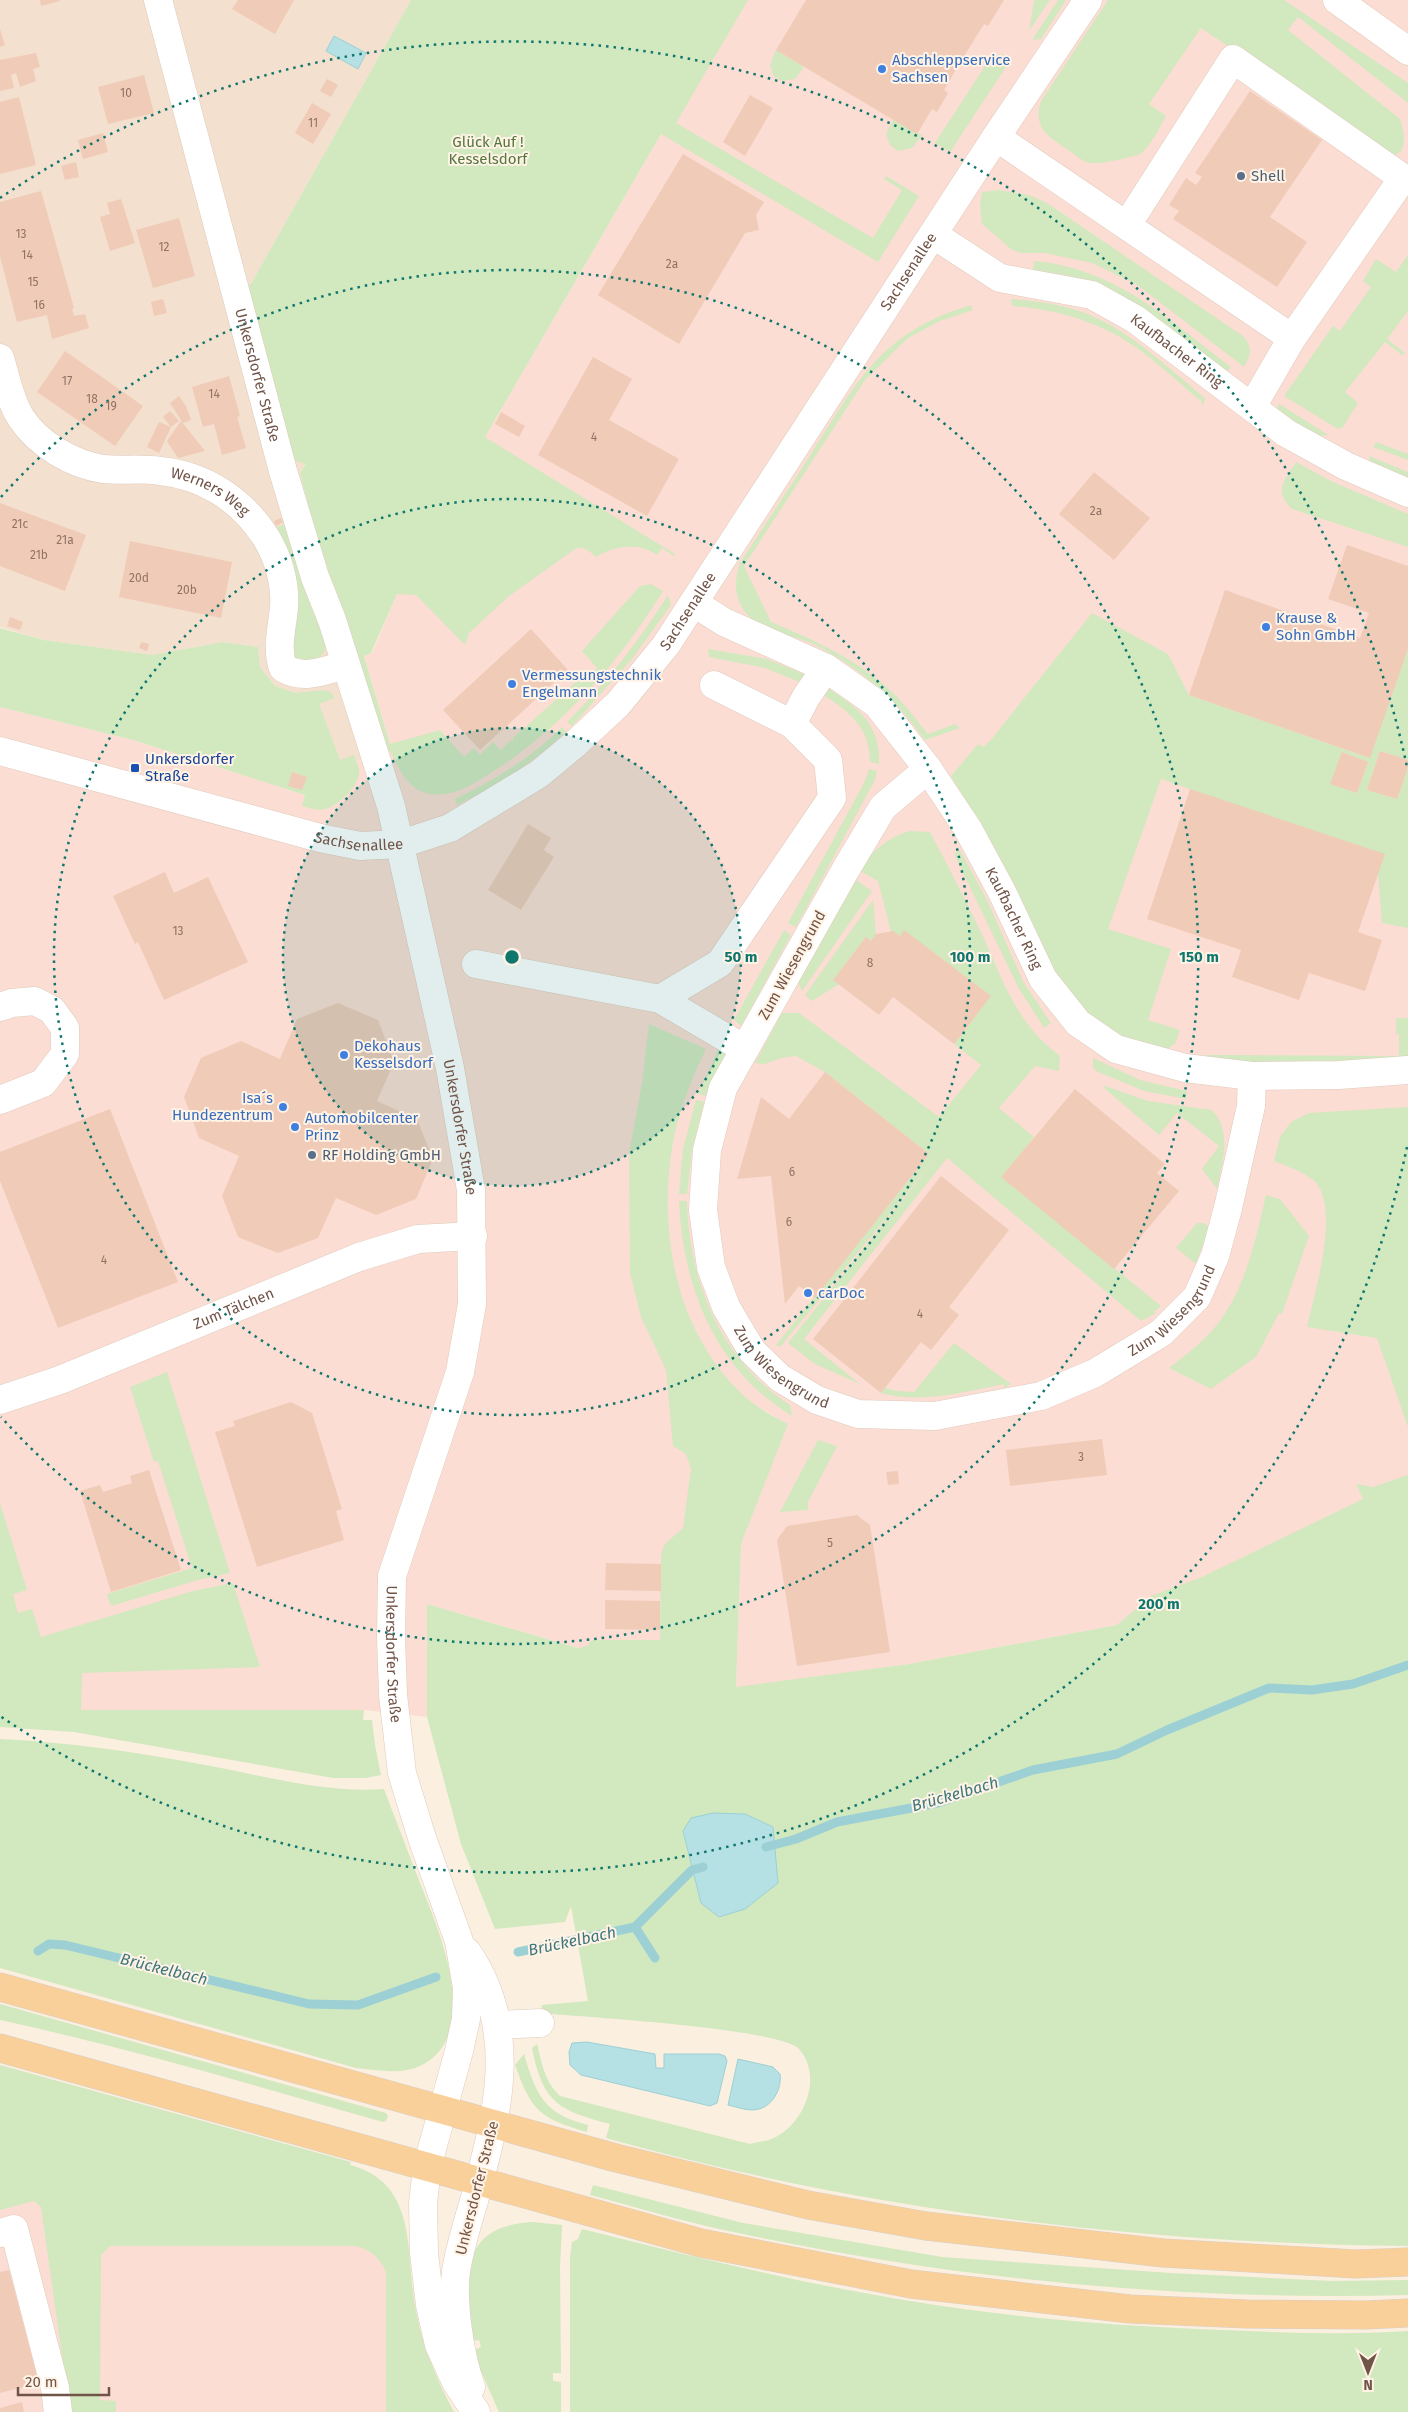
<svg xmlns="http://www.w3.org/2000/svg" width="1408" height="2412" font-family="'Fira Sans',sans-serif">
<rect width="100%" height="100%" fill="#fbefe0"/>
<path fill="#f3e0ce" d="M0 0H411L252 282 245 290 305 463 300 473 307 500 305 513 390 751 339 767 309 693H296L275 686 260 667 258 647 223 642 152 655 44 640 0 627Z"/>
<g fill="#fcddd3">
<path d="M739 0H1408V1494L1117 1625 909 1664 736 1688 741 1544 787 1424 760 1408 689 1680 427 1604V1717L364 1710H81L0 1668V707L133 740 305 795 339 767 363 760 390 744 364 655 372 653 397 594 485 437Z"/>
<path d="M0 2147 354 2181 446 2412H0Z"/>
</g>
<g fill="#d2e8bf" fill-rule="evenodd">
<path d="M411 0H748L676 123 873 238 902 190 884 179 886 176 919 196 878 262 661 134 485 437 675 554 674 556 662 548 657 555C639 542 613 546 596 557 589 551 584 546 575 549L509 596 469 633 465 645 416 595 397 594 371 653 364 656 390 744 440 730 464 757 474 748 480 755 493 742 501 750 511 740 513 741V738L578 680 580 683 597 668 582 651 640 586 651 584 663 591C619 663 561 729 489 774 471 786 449 799 426 793 407 788 398 767 390 751L385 753 305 513 307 500 300 473 305 464 288 458 245 290 252 282Z"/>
<path d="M1034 0H1050L1029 31Z"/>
<path d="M1058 0H1066L1041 39 1032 40Z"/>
<path d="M1108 0H1284L1408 83V103L1298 17 1288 30 1399 118C1406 131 1408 162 1387 153L1201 28 1149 104 1166 116C1159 128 1151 146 1140 154 1134 157 1096 165 1091 163 1083 162 1077 156 1071 152 1050 137 1032 130 1041 101Z"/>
<path d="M776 50 804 67 795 79 781 81 773 75 770 65Z"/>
<path d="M999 54 1012 58 950 152 935 143 987 63Z"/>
<path d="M893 120 922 135 912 148 898 151 890 145 886 134Z"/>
<path d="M999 190 1029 195 1047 203 1243 336C1253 347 1251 355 1244 367L1136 284 1092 263 1045 253H1021L1012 250 982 224 980 206 982 192Z"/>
<path d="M1408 255V311L1387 339 1405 353 1402 355 1385 342 1345 392 1358 403 1343 427 1338 429 1284 396 1333 326 1340 331 1371 287 1363 281 1376 259 1396 272Z"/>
<path d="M1034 261C1115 268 1169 320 1231 367L1225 374 1083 280 1066 275 1033 270Z"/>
<path d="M1011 299C1038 301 1065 304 1090 315 1133 333 1169 369 1205 398L1202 408V402C1179 383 1156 361 1131 344 1097 321 1053 309 1012 306Z"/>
<path d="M971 305 973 310 940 321 908 338 865 380 744 566 771 622C814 640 859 660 893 693 906 705 916 720 928 734L955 724 960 728 925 740C896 699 860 668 815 645 794 635 761 632 746 613 734 598 734 581 740 563 764 526 788 490 811 454 859 379 880 333 971 305Z"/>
<path d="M1278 403 1328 435 1313 436 1278 414Z"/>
<path d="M1376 442 1408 454V460L1373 447Z"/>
<path d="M1369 456 1408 472V480L1371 466Z"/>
<path d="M1296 462 1331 481 1408 514V547L1292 509C1273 490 1284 481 1296 462Z"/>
<path d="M287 524 327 645 323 654 310 663 292 660 274 528Z"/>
<path d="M668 595 671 605 632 659 572 726 567 722C606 683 639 641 668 595Z"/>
<path d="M1092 613 1168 654 1189 695 1369 758 1408 649V760L1380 751 1367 790 1397 799 1408 767V928L1382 923 1378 875 1190 789 1161 779 1108 929 1171 949 1148 1020 1180 1030 1175 1044 1160 1053 1121 1039 1093 1020 1051 970 992 845 951 776 978 744 983 747 990 741ZM1342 752 1368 762 1357 793 1331 784Z"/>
<path d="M0 628 44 640 152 655 223 642 258 647 260 667 275 686 296 693 323 690 331 692 334 698 319 704 340 760 354 755C356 761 360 768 359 774 357 788 338 806 325 809 317 811 309 808 302 806L305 795 133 740 0 707Z"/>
<path d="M708 649 767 659 806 675 802 683 765 668 709 657Z"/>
<path d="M828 688C858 708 881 724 879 764L870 762C870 728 850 712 823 695Z"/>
<path d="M562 727 566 731C534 762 498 785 457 805L455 799C494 780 532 758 562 727Z"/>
<path d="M869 769 877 771 875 780 796 927 788 923 864 783Z"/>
<path d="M910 831 930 832C946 862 962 893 977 924 1002 975 1012 1020 1060 1056L1059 1071 1035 1066 999 1108 1034 1137 1002 1177 1161 1306 1154 1312 1156 1313 1141 1321 947 1158 804 1339 860 1384 815 1364 788 1343 945 1147 780 1347 776 1345 929 1154 825 1072 796 1056 781 1058 765 1064 755 1063 782 1013H799L939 1117 981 1065 954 1044 990 996 904 931 900 936 891 932 878 881 860 871C872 850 887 838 910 831Z"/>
<path d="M960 850 987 900 1024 983 1051 1023 1044 1028 1018 987 954 854Z"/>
<path d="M856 880 872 891 802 991 798 983Z"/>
<path d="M873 900 876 934 871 941 866 937 833 980 839 984 812 1001 805 995Z"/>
<path d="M784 930 791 935 741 1026 734 1020Z"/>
<path d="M1396 1018H1408V1058C1342 1065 1274 1064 1207 1061V1055L1399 1056V1034H1396Z"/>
<path d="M649 1024 706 1049C692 1078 679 1110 673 1142 657 1232 676 1338 749 1400 761 1410 774 1417 788 1424L741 1544 736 1687 909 1664 1117 1625 1151 1596 1202 1577 1363 1499 1356 1484 1373 1487 1408 1475V2246C1137 2243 867 2211 606 2138L610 2124C558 2110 543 2103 532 2048L537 2044C542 2064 545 2082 560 2096L750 2144C758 2142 769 2141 776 2137 805 2122 823 2076 799 2049 780 2028 581 2017 541 2013L542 2005 588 2001 571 1906 565 1922 495 1929 461 1844 427 1717V1604L578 1648 587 1646 592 1640H660L661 1554 665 1544 683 1528 691 1469 686 1454 673 1446 666 1370 641 1317 630 1273 629 1154 642 1083ZM683 1831 745 1909 719 1917 701 1903Z"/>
<path d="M719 1048 726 1053 706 1096 698 1094Z"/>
<path d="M1093 1058 1140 1080 1187 1091 1186 1099 1144 1091 1096 1071 1093 1067Z"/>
<path d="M1105 1086 1148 1101 1212 1110C1233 1133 1222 1162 1217 1189L1202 1169 1219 1146 1177 1113 1159 1135 1103 1087Z"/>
<path d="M696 1100 704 1102 692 1151 687 1194H679L683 1149Z"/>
<path d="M1408 1107V1427L1377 1338 1307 1327C1314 1294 1343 1203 1312 1179 1301 1171 1286 1166 1274 1161L1280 1137 1291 1122 1309 1113Z"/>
<path d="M1266 1195 1280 1199 1309 1236 1282 1314 1279 1313 1256 1357 1211 1389 1169 1368C1182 1358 1195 1348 1207 1336 1243 1300 1255 1243 1266 1195Z"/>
<path d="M679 1201H687C689 1282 721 1360 790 1405L792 1416C715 1369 683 1288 679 1201Z"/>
<path d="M1197 1223H1204L1209 1227 1196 1264 1176 1248Z"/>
<path d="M954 1343 1011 1384 1004 1388V1384C965 1392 920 1404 881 1393L885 1388 897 1391 914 1392Z"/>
<path d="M167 1372 230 1573 198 1580 111 1606 107 1594 192 1568 158 1461 154 1462 130 1387Z"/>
<path d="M818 1440 837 1446 808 1502V1510L780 1512Z"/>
<path d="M0 1503 27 1590 13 1594 18 1613 32 1609 41 1637 193 1591 233 1583 260 1667 82 1673 81 1710H364L363 1720H372L375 1745 381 1775 366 1778H333L74 1732 0 1727Z"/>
<path d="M0 1739C71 1742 141 1753 211 1766 269 1777 325 1793 384 1789 395 1819 407 1848 418 1878 437 1926 486 2034 420 2066 401 2075 376 2070 356 2068L0 1968Z"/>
<path d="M0 2004 365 2107 386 2113 388 2116 386 2121 383 2122C256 2086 129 2048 0 2020Z"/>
<path d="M524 2054C536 2095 544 2114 588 2125L587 2132C540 2118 532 2112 515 2065Z"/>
<path d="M0 2065 351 2162 350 2165C422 2184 404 2260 417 2316 424 2350 438 2382 454 2412H386V2272C379 2257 371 2250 356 2246H110L101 2255 100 2400 116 2401V2412H70L41 2207 34 2201 0 2210Z"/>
<path d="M593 2185 743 2223 942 2257 1171 2273 1332 2281 1408 2280V2295C1184 2301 962 2280 743 2234 691 2224 640 2208 590 2195Z"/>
<path d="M533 2222 562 2225 560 2268 561 2373H553V2381L561 2382V2412H499L480 2369 475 2350 481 2347 479 2340 473 2341C467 2283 454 2226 533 2222Z"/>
<path d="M582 2229C690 2256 799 2283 910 2301 1013 2318 1119 2326 1223 2330 1285 2333 1347 2335 1408 2331V2412H570V2257L572 2242 578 2239Z"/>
</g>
<g fill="#b5e0e4" stroke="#9cd0d5">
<path d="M334 36 366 53 358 69 326 51Z"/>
<path d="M713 1813 745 1814 773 1827 778 1883 745 1909 719 1917 701 1903 683 1831 691 1818Z"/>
<path d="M587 2042 655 2054 656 2068H664V2054H719L725 2056 727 2061 717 2103 710 2106 581 2075 570 2065 569 2052 572 2043Z"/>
<path d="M738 2059 773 2067 780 2074C782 2087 774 2105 759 2109 749 2112 737 2107 728 2105Z"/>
</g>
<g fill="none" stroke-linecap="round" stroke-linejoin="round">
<g stroke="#9cd0d5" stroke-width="9">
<path d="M766 1847 796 1839 837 1822 938 1803 1033 1770 1117 1754 1167 1730 1269 1688 1312 1690 1353 1684 1408 1665"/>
<path d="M635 1927 655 1958"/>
<path d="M38 1951 49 1944 65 1945 309 2004 358 2005 436 1977"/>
<path d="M518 1952 635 1927 692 1870 703 1867"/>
</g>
</g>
<g fill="#f0cbb8">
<path d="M40 0H60V1L41 6Z"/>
<path d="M238 0H294L275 34 232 9Z"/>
<path d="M806 0H1004L988 26 984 24 955 71 944 90 948 93 937 112 932 109 917 134 776 50Z"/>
<path d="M0 29 5 45 0 47Z"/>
<path d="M36 53 40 67 33 69 36 81 20 87 16 73 11 75 14 88 0 91V60Z"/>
<path d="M144 75 154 113 108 124 98 87Z"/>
<path d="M327 79 338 85 331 97 320 91Z"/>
<path d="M1250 91 1322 140 1270 217 1307 242 1277 287 1173 219 1179 211 1169 205 1186 178 1196 185 1202 177 1195 173Z"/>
<path d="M750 95 773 108 745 156 723 142Z"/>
<path d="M19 97 36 165 0 174V102Z"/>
<path d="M312 103 331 114 313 144 295 133Z"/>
<path d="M103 133 108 152 83 159 78 140Z"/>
<path d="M683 154 764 202 756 215 759 230 745 233 679 344 598 295Z"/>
<path d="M76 162 79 177 65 180 61 166Z"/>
<path d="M41 191 74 308 72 309 74 316 85 314 89 328 52 339 47 315 17 322 0 256V202Z"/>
<path d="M121 199 135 243 110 251 100 217 110 214 107 203Z"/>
<path d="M179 218 195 276 153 288 136 230Z"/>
<path d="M163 299 167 313 154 316 151 302Z"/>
<path d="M65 351 143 406 115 446 37 392Z"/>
<path d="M593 357 632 379 609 420 679 459 647 516 538 455Z"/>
<path d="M229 376 240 416 237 417 246 448 222 455 214 424 203 427 192 387Z"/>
<path d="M179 396 186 406 191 420 183 423 170 403Z"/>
<path d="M170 411 179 421 171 427 163 417Z"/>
<path d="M501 412 525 426 519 437 495 424Z"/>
<path d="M181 421 205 451 178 458 167 441Z"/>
<path d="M159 422 171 427 159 453 147 447Z"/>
<path d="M1094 472 1150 518 1114 560 1059 514Z"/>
<path d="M0 503 86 535 65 591 0 566Z"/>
<path d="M281 518 283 522 276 526 274 521Z"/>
<path d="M130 541 232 562 221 618 119 597Z"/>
<path d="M1347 545 1408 566V649L1370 758 1189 695 1225 590 1360 638 1369 613 1328 599Z"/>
<path d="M10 617 23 622 20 630 7 626Z"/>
<path d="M531 629 568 670 480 750 443 710Z"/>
<path d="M141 642 149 644 147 651 139 648Z"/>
<path d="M1380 751 1408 760V767L1397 799 1367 790Z"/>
<path d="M1342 752 1368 762 1357 793 1330 784Z"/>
<path d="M292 772 307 777 302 790 288 786Z"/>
<path d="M1190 789 1385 854 1358 932 1382 940 1365 991 1309 973 1299 1000 1232 977 1241 950 1147 919Z"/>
<path d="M528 824 551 838 544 850 554 857 521 910 488 890Z"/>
<path d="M165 872 174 893 208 877 248 962 164 1000 138 942 135 944 113 896Z"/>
<path d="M904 930 991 996 954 1044 893 997 879 1015 833 980 866 937 871 941 876 934 893 931 900 936Z"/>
<path d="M338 1003 378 1020 394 1062 377 1101 417 1119 433 1159 416 1199 376 1215 336 1198 318 1238 278 1253 238 1237 222 1196 239 1156 199 1138 184 1097 201 1058 241 1041 280 1059 297 1019Z"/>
<path d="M825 1072 929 1154 815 1298 799 1286 785 1304 771 1176 737 1179 761 1097 789 1119Z"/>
<path d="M1075 1089 1165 1164 1157 1173 1179 1191 1114 1269 1001 1177Z"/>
<path d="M110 1109 178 1282 58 1328 0 1181V1152Z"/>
<path d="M941 1176 1009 1230 949 1307 959 1315 931 1350 921 1342 881 1393 813 1339Z"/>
<path d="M291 1402 312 1413 342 1509 336 1511 344 1540 257 1567 215 1432 235 1426 233 1421Z"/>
<path d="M1102 1439 1107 1475 1010 1486 1006 1450Z"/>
<path d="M149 1470 181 1570 111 1592 80 1491 100 1485 103 1492 132 1483 130 1476Z"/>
<path d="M898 1471 899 1484 888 1485 886 1472Z"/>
<path d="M857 1515 870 1525 890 1652 797 1666 777 1540 787 1526Z"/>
<path d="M606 1563 661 1564V1591L605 1590Z"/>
<path d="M605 1600 660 1601V1630L605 1629Z"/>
<path d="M9 2270 39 2383 0 2393V2272Z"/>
<path d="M22 2402 24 2412H0V2408Z"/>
</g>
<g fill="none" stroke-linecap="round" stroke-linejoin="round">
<defs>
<g id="minor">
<path id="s1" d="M158 0 283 471 315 577 332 620 391 806 450 1068 471 1190 472 1304 460 1372 392 1576 391 1638 393 1695 402 1773 422 1838 459 1941 467 1988 466 2019 459 2051 427 2167 423 2203 424 2253 430 2305 439 2345 456 2382 476 2412"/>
<path d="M1337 0 1408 51"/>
<path d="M996 137 1292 338"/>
<path d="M1127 225 1233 59 1403 178 1292 338 1252 407"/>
<path id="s2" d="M934 235 1000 278 1092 295 1135 319 1286 433 1346 466 1408 493"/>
<path id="s3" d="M0 358C6 378 10 401 21 418 39 445 72 464 103 469 122 471 141 468 160 471 203 475 241 499 265 536 278 556 286 584 284 608 282 628 276 648 283 668 304 680 323 671 345 665"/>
<path id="s4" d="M694 603 724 622 826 668 877 704 928 769 968 829 1002 892 1043 979 1078 1023 1116 1049 1185 1068 1252 1076 1339 1075 1408 1070"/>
<path d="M714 685 792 724"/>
<path id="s5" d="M0 751 320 838 360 846 401 844 450 828 539 774 575 744 618 704 666 645 996 137 1088 0"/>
<path id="s6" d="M928 769 883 807 846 869 723 1088 707 1150 703 1210 711 1267 726 1307 752 1351 780 1378 817 1400 858 1414 935 1416 1041 1396 1095 1373 1161 1333 1197 1297 1215 1256 1228 1208 1251 1106 1252 1076"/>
<path d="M476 964 660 999 745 1049"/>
<path d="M660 999 720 963 832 798 828 760 792 724 806 697 826 668"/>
<path d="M0 1007 12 1003 35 1001 52 1010 65 1028V1054L43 1083 0 1100"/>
<path id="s7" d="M0 1400 60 1380 359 1257 418 1239 473 1236"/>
<path d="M467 1952C521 2031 497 2116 474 2201 467 2224 460 2247 456 2271 452 2304 460 2356 471 2387"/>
<path d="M499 2025 540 2023"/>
<path d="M0 2233 14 2229 55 2388 58 2412"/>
</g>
<g id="major">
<path d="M0 1987 616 2158 808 2205 926 2226 1163 2253 1356 2264 1408 2262"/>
<path d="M0 2048 701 2243 911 2284 1130 2309 1247 2314 1366 2315 1408 2313"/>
</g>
</defs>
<use href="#minor" stroke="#dfcbbc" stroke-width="29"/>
<use href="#major" stroke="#d7cfcc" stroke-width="29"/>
<use href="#minor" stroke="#fff" stroke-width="28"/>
<use href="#major" stroke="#f9d099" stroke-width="28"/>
</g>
<circle cx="512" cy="957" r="229" fill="#0f766e" fill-opacity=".12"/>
<g fill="none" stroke="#0f766e" stroke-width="2.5" stroke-dasharray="2.5 5">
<circle cx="512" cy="957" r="229"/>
<circle cx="512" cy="957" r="458"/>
<path d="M1 497A687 687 0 1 1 1 1417"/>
<path d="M1407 1147A915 915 0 0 1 0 1716M0 198A915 915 0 0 1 1407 767"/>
</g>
<g fill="#3f7fe0" stroke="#fff3e5" stroke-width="2">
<circle cx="882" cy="69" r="5"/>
<circle cx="1266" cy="627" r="5"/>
<circle cx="512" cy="684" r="5"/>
<circle cx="344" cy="1055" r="5"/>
<circle cx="283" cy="1107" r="5"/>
<circle cx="295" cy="1127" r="5"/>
<circle cx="808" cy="1293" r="5"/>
</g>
<g fill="#5c6f8a" stroke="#fff3e5" stroke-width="2">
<circle cx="1241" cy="176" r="5"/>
<circle cx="312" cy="1155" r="5"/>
</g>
<rect fill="#1a4fb4" stroke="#fff3e5" stroke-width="2" x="130" y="763" width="10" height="10" rx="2.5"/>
<g text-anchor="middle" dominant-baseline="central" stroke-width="4" stroke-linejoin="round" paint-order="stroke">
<g font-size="12" fill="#917264">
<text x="126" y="93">10</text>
<text x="313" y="123">11</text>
<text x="21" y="234">13</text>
<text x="164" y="247">12</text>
<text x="27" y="255">14</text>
<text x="672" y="264">2a</text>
<text x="33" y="282">15</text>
<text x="39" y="305">16</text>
<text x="67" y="381">17</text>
<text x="214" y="394">14</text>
<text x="92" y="399">18</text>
<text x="111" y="406">19</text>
<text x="594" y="437">4</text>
<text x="1096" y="511">2a</text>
<text x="20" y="524">21c</text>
<text x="65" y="540">21a</text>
<text x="39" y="555">21b</text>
<text x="139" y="578">20d</text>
<text x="187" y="590">20b</text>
<text x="178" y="931">13</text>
<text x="870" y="963">8</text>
<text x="792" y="1172">6</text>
<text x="789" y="1222">6</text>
<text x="104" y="1260">4</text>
<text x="920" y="1314">4</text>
<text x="1081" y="1457">3</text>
<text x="830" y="1543">5</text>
</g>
<g font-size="15" fill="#366cbe" stroke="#fff3e5" text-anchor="start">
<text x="892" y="60">Abschleppservice<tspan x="892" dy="17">Sachsen</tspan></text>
<text x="1276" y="618">Krause &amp;<tspan x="1276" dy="17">Sohn GmbH</tspan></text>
<text x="522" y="675">Vermessungstechnik<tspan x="522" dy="17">Engelmann</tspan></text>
<text x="354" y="1046">Dekohaus<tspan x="354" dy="17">Kesselsdorf</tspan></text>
<text x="273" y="1098" text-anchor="end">Isa´s<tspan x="273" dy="17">Hundezentrum</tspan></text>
<text x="305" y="1118">Automobilcenter<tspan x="305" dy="17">Prinz</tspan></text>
<text x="818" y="1293">carDoc</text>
</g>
<g font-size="15" fill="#547741" stroke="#fff3e5">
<text x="488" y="142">Glück Auf !<tspan x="488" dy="17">Kesselsdorf</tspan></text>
</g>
<g font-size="15" fill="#4e5e75" stroke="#fff3e5" text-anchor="start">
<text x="1251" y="176">Shell</text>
<text x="322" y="1155">RF Holding GmbH</text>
</g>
<g font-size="15" fill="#715448" stroke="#fff3e5">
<text stroke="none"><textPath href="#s5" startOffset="1196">Sachsenallee</textPath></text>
<text stroke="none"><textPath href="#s2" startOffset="274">Kaufbacher Ring</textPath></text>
<text stroke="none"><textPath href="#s1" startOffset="388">Unkersdorfer Straße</textPath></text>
<text stroke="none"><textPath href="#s3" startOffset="275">Werners Weg</textPath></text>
<text stroke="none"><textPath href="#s5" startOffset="791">Sachsenallee</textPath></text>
<text stroke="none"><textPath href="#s5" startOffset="371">Sachsenallee</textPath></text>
<text stroke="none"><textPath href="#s4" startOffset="465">Kaufbacher Ring</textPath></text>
<text transform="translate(792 965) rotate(-61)">Zum Wiesengrund</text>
<text stroke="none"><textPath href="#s1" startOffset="1168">Unkersdorfer Straße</textPath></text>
<text stroke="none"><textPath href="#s7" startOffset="251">Zum Tälchen</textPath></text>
<text stroke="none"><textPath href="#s6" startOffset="1128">Zum Wiesengrund</textPath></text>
<text stroke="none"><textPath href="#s6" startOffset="691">Zum Wiesengrund</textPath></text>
<text stroke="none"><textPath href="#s1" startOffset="1708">Unkersdorfer Straße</textPath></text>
<text transform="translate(477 2188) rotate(-76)">Unkersdorfer Straße</text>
</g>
<g font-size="15" fill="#164399" stroke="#fff3e5" text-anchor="start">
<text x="145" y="759">Unkersdorfer<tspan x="145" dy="17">Straße</tspan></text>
</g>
<g font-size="16" font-style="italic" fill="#3f777e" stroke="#fff3e5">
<text transform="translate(955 1794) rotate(-16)">Brückelbach</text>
<text transform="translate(572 1941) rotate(-12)">Brückelbach</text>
<text transform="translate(164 1969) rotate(14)">Brückelbach</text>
</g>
</g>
<circle cx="512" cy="957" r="8" fill="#0f766e" stroke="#fff3e5" stroke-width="2.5"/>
<g font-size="15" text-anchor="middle" font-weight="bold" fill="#0f766e" stroke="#fff3e5" stroke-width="4" stroke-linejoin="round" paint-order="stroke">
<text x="741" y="962">50 m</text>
<text x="970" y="962">100 m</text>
<text x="1199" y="962">150 m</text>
<text x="1159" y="1609">200 m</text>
</g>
<g transform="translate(1368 2372) rotate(180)" stroke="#fff3e5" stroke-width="4" paint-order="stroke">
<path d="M0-4L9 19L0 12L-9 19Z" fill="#715448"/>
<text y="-8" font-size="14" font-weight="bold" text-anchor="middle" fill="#715448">N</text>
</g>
<path d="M18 2387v8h91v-8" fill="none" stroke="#715448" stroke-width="2.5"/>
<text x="25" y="2387" font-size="15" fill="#715448" stroke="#fff3e5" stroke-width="4" paint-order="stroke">20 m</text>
</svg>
